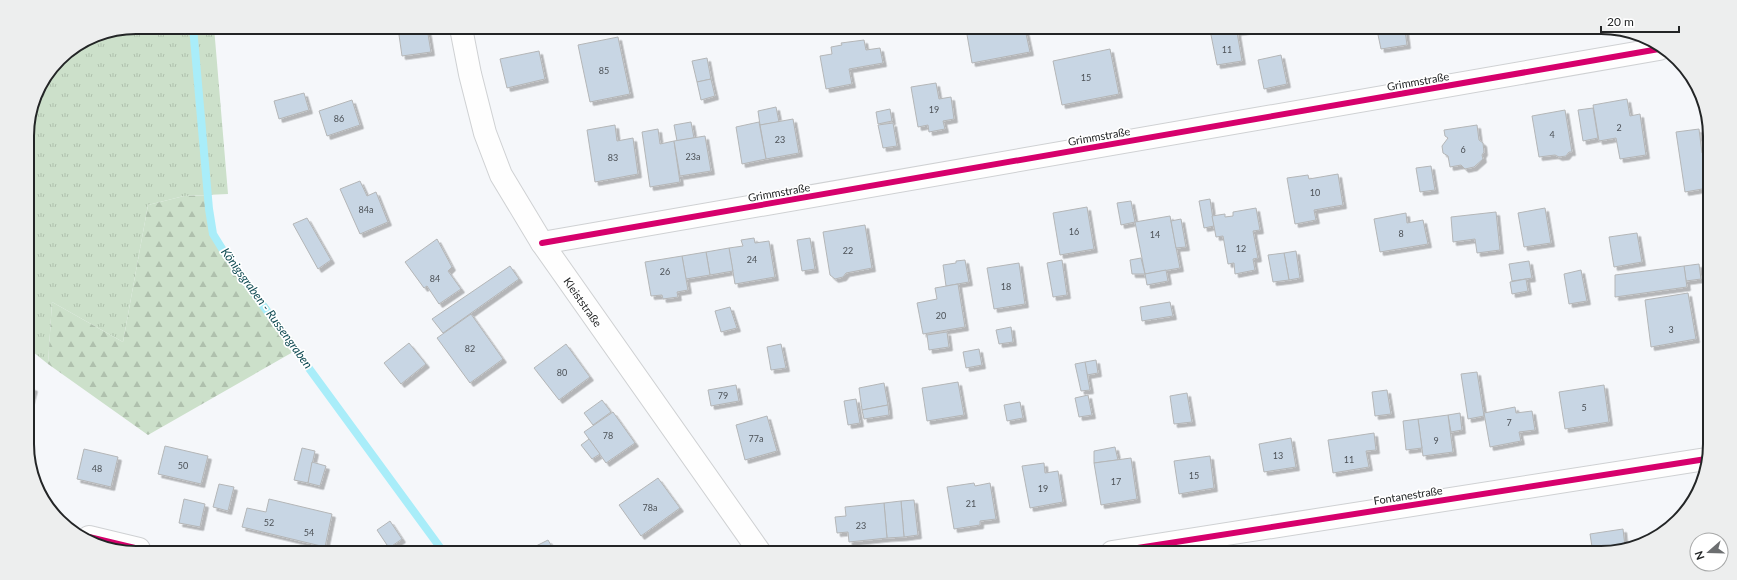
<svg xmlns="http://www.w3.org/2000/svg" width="1737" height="580" font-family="Lato,sans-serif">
<defs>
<pattern id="grass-tufts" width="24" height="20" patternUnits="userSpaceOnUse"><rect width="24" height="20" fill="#cce0ca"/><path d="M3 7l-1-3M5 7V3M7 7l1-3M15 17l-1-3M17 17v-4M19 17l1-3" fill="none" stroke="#afc0ad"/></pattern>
<pattern id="forest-firs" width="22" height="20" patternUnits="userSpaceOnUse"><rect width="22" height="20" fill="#cce0ca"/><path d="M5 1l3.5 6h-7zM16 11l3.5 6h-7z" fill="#afc0ad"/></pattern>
<filter id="shadow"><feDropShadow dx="3.5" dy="3.5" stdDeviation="0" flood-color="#0004"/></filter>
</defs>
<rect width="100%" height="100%" fill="#f5f7fa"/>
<path fill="url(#grass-tufts)" d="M136 27H214L228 194 184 196 148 205 123 342 52 302 48 364 28 348 27 129 35 94 59 59 95 35Z"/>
<path fill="url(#forest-firs)" d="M211 195 214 234 300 348 148 435 48 364 52 302 123 342 148 205 184 196Z"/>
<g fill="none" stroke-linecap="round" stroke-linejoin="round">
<path stroke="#a9edf9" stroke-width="8" d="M193 27 209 209 213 234 226 255 442 550"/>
</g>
<g fill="#c8d6e4" stroke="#b4b6b7" filter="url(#shadow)">
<path d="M398 28H427L431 52 402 56Z"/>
<path d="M966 29H1025L1030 52 972 63Z"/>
<path d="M1210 30H1250L1237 32 1242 61 1217 65Z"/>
<path d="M1377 30H1405L1407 45 1381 49Z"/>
<path d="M618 37 630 94 590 102 578 45Z"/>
<path d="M864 40 866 50 880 48 883 63 849 69 852 84 826 89 820 56 832 54 831 47 842 45 841 43Z"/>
<path d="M1110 49 1119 94 1062 105 1053 61Z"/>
<path d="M539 51 545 79 507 88 500 59Z"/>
<path d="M1281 55 1287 84 1264 89 1258 60Z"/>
<path d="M707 58 711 79 697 82 692 61Z"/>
<path d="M711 79 715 96 701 100 697 82Z"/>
<path d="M936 83 939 99 951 97 954 119 943 121 945 129 929 132 928 125 918 127 911 87Z"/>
<path d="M304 93 309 110 279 119 274 101Z"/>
<path d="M1627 99 1630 116 1640 114 1646 155 1620 159 1616 138 1599 141 1593 105Z"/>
<path d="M352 100 360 125 327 136 319 111Z"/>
<path d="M776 107 779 122 760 125 758 111Z"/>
<path d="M1593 108 1598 138 1583 141 1578 110Z"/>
<path d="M890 109 892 121 878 124 876 112Z"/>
<path d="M1565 110 1572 152H1569L1566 156 1559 157 1555 155 1539 157 1532 116Z"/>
<path d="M793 119 799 153 766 159 760 125Z"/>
<path d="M691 122 694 138 677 141 674 125Z"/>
<path d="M759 122 766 159 742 164 736 127Z"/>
<path d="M893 123 897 146 883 148 878 125Z"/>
<path d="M615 125 617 141 633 138 638 174 595 182 587 130Z"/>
<path d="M1477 125 1479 140 1483 143 1484 152 1482 155 1483 159 1474 167 1465 169 1461 165 1450 167 1448 156 1443 153 1442 146 1448 138 1445 136 1444 130Z"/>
<path d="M658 129 660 144 674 141 680 182 650 187 642 132Z"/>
<path d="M1699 129 1702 153 1708 151V164L1704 165 1708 188 1685 192 1676 132Z"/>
<path d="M705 136 711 171 680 176 674 141Z"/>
<path d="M1431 166 1435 190 1420 192 1416 168Z"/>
<path d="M1338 174 1343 205 1314 210 1316 220 1295 224 1287 178 1308 175 1309 179Z"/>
<path d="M360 181 367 196 376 192 388 222 360 234 340 189Z"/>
<path d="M1210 199 1214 226 1204 228 1199 201Z"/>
<path d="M1131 201 1135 222 1121 225 1117 203Z"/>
<path d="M1087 207 1094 249 1060 255 1053 213Z"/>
<path d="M1256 208 1260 230 1253 231 1258 258 1253 259 1255 270 1235 274 1234 263 1228 264 1223 236 1216 237 1212 216 1225 214V217L1233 216V212Z"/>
<path d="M1545 208 1551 243 1524 247 1518 213Z"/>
<path d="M1496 212 1500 250 1477 253 1475 239 1453 242 1451 217Z"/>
<path d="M1406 213 1407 223 1423 220 1428 244 1380 252 1374 219Z"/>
<path d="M1170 216 1180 268 1145 274 1135 222Z"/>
<path d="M307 218 331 260 318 269 293 224Z"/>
<path d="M1181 219 1186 247 1176 248 1171 221Z"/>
<path d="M865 225 872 268 846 273 843 277 835 279 830 275 823 232Z"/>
<path d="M1637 233 1642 262 1614 267 1609 237Z"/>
<path d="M754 238 755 243 769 241 775 277 735 284 729 248 743 246 741 240Z"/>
<path d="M810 238 815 269 802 271 797 240Z"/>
<path d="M437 239 452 267 448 271 461 289 439 304 427 286 424 288 405 262Z"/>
<path d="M729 248 733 271 710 275 706 252Z"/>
<path d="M1296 251 1300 278 1289 280 1284 253Z"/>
<path d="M706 252 710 275 686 279 682 256Z"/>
<path d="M1284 253 1289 280 1273 282 1268 255Z"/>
<path d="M682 256 688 290 677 292 678 297 663 299 662 295 651 296 645 262Z"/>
<path d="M1141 258 1145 274H1132L1130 260Z"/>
<path d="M965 260 969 282 946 286 943 265 956 263V261Z"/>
<path d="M1062 260 1067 295 1053 297 1047 263Z"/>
<path d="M1529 261 1532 278 1512 281 1509 264Z"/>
<path d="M1019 263 1025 304 994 309 987 268Z"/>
<path d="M1699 264 1701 279 1686 281 1684 266Z"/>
<path d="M510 266 519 279 443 333 432 319Z"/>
<path d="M1684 266 1687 287 1615 297V275Z"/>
<path d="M1166 270 1168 281 1147 285 1145 274Z"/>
<path d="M1581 270 1587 301 1569 304 1564 274Z"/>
<path d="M1526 279 1528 291 1512 294 1510 282Z"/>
<path d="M958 284 965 327 923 334 917 303 937 299 935 288Z"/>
<path d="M1688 293 1696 339 1651 347 1645 300Z"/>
<path d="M1170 302 1173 316 1142 321 1140 307Z"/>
<path d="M730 307 737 328 721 332 715 311Z"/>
<path d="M471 314 503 359 470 383 437 338Z"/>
<path d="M1011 327 1013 342 999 344 996 330Z"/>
<path d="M947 332 949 347 929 350 927 335Z"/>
<path d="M409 343 426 364 401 384 384 363Z"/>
<path d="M566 344 590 377 559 400 534 368Z"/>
<path d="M781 344 786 368 771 370 767 347Z"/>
<path d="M979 349 982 365 966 368 963 352Z"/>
<path d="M1096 360 1098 373 1087 375 1085 362Z"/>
<path d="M1085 362 1090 390 1081 391 1075 364Z"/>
<path d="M1477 372 1484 416 1468 419 1461 374Z"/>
<path d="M958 382 964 415 927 421 922 388Z"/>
<path d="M884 383 888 405 862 410 859 388Z"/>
<path d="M736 385 739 401 711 406 708 390Z"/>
<path d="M1604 385 1609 422 1565 429 1559 392Z"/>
<path d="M29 386 34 388 29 407Z"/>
<path d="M1387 390 1391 414 1375 416 1372 392Z"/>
<path d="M1187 393 1192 422 1174 424 1170 396Z"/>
<path d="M1088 395 1092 415 1079 417 1075 398Z"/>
<path d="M856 399 860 423 848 425 844 401Z"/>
<path d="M602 400 611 412 593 425 584 413Z"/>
<path d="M1020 402 1023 418 1007 421 1004 405Z"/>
<path d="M888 405 889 415 864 419 862 410Z"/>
<path d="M1515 407 1516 413 1532 411 1535 430 1519 432 1521 441 1490 447 1484 413Z"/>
<path d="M613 412 635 443 606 463 584 432Z"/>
<path d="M1460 413 1462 430 1451 432 1448 415Z"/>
<path d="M1448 415 1453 452 1423 456 1418 419Z"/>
<path d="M767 416 777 451 745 460 736 425Z"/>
<path d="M1418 419 1422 448 1406 450 1403 421Z"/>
<path d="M1374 433 1376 450 1366 451 1369 467 1333 473 1328 440Z"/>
<path d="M1291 438 1296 467 1264 472 1259 444Z"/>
<path d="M589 439 600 454 592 459 581 445Z"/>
<path d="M165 446 208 456 201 484 158 474Z"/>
<path d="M1115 447 1118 460 1094 463V451Z"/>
<path d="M302 448 315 451 308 483 294 480Z"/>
<path d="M84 449 118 457 111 487 77 479Z"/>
<path d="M1210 456 1214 488 1179 494 1174 461Z"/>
<path d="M1131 458 1137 499 1101 505 1094 463Z"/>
<path d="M312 462 326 466 320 486 308 483Z"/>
<path d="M1044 463 1045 473 1058 471 1063 502 1030 508 1022 466Z"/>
<path d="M658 478 680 508 641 536 619 505Z"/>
<path d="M974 483 975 486 990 483 996 519 980 521V525L954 529 947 487Z"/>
<path d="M219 484 234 487 228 511 213 507Z"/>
<path d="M184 499 205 504 200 527 179 523Z"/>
<path d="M269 499 332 514 325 547 242 527 247 508 266 512Z"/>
<path d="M914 500 918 535 904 537 901 501Z"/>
<path d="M901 501 904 537 887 538 884 503Z"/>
<path d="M884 503 887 538 849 542 848 532 837 533 835 517 846 516 845 507Z"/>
<path d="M390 521 402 539 389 548 377 530Z"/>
<path d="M1623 529 1625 546 1608 553H1593L1590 534Z"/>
<path d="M548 540 554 550H539L536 546Z"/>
</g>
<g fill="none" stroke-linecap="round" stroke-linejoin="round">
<defs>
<g id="minor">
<path d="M461 28 470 74 485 133 501 175 542 243 759 551"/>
<path d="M542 243 1659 49"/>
</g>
<g id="tertiary">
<path d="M89 537 139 549"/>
<path d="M1112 552 1706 459"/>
</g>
</defs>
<use href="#minor" stroke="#cfd1d3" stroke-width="24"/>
<use href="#tertiary" stroke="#cfd1d3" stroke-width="24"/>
<use href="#minor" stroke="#fefefe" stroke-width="22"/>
<use href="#tertiary" stroke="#fefefe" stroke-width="22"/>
<defs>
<g id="cycleway">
<path d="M542 243 1659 49"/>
<path d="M89 537 139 549"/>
<path d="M1112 552 1706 459"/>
</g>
</defs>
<use href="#cycleway" stroke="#fff" stroke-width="8"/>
<use href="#cycleway" stroke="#d6006c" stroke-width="6"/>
</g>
<g text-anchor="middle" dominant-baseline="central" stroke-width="3.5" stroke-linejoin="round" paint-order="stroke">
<g font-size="9" fill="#4c5156">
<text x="1227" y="49">11</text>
<text x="604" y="70">85</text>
<text x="1086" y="77">15</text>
<text x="934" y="109">19</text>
<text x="339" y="118">86</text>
<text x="1619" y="127">2</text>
<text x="1552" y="134">4</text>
<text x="780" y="139">23</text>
<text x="1463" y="149">6</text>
<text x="693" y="156">23a</text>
<text x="613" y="157">83</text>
<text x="1315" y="192">10</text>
<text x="366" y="209">84a</text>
<text x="1074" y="231">16</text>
<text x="1401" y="233">8</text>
<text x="1155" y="234">14</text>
<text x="1241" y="248">12</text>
<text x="848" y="250">22</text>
<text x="752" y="259">24</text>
<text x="665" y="271">26</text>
<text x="435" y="278">84</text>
<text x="1006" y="286">18</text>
<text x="941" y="315">20</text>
<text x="1671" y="329">3</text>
<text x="470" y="348">82</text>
<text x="562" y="372">80</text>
<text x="723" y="395">79</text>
<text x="1584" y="407">5</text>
<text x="1509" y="422">7</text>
<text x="608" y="435">78</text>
<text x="756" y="438">77a</text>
<text x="1436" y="440">9</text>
<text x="1278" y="455">13</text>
<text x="1349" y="459">11</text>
<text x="183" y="465">50</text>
<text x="97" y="468">48</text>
<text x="1194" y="475">15</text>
<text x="1116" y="481">17</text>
<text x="1043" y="488">19</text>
<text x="971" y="503">21</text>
<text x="650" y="507">78a</text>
<text x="269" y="522">52</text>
<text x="861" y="525">23</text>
<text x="309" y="532">54</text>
</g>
<g font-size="11" fill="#232526" stroke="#fff">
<text transform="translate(1418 81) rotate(-10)">Grimmstraße</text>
<text transform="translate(1099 136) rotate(-10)">Grimmstraße</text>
<text transform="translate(779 192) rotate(-10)">Grimmstraße</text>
<text transform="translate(583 302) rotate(55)">Kleiststraße</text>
<text transform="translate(1408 495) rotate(-9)">Fontanestraße</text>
</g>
<g font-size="12" font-style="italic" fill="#114c54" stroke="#fff">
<text transform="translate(267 308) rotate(54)">Königsgraben - Russengraben</text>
</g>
</g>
<path d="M0 0H1737V580H0ZM136 34H1601A102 102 0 0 1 1703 136V444A102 102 0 0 1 1601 546H136A102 102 0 0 1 34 444V136A102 102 0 0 1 136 34Z" fill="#edeeee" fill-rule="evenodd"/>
<path fill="none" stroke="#232526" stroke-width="2" d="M136 34H1601A102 102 0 0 1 1703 136V444A102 102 0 0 1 1601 546H136A102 102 0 0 1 34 444V136A102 102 0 0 1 136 34Z"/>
<g transform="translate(1709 552) rotate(250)"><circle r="19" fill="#ffffff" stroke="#a7a8a8"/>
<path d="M0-3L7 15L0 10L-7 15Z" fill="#6c6e70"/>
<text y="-6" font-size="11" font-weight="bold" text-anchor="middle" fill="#232526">N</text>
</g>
<path d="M1601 26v6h78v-6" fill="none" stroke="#232526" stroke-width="2"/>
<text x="1607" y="26" font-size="12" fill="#232526" stroke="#ffffff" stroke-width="3" paint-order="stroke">20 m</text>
</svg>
